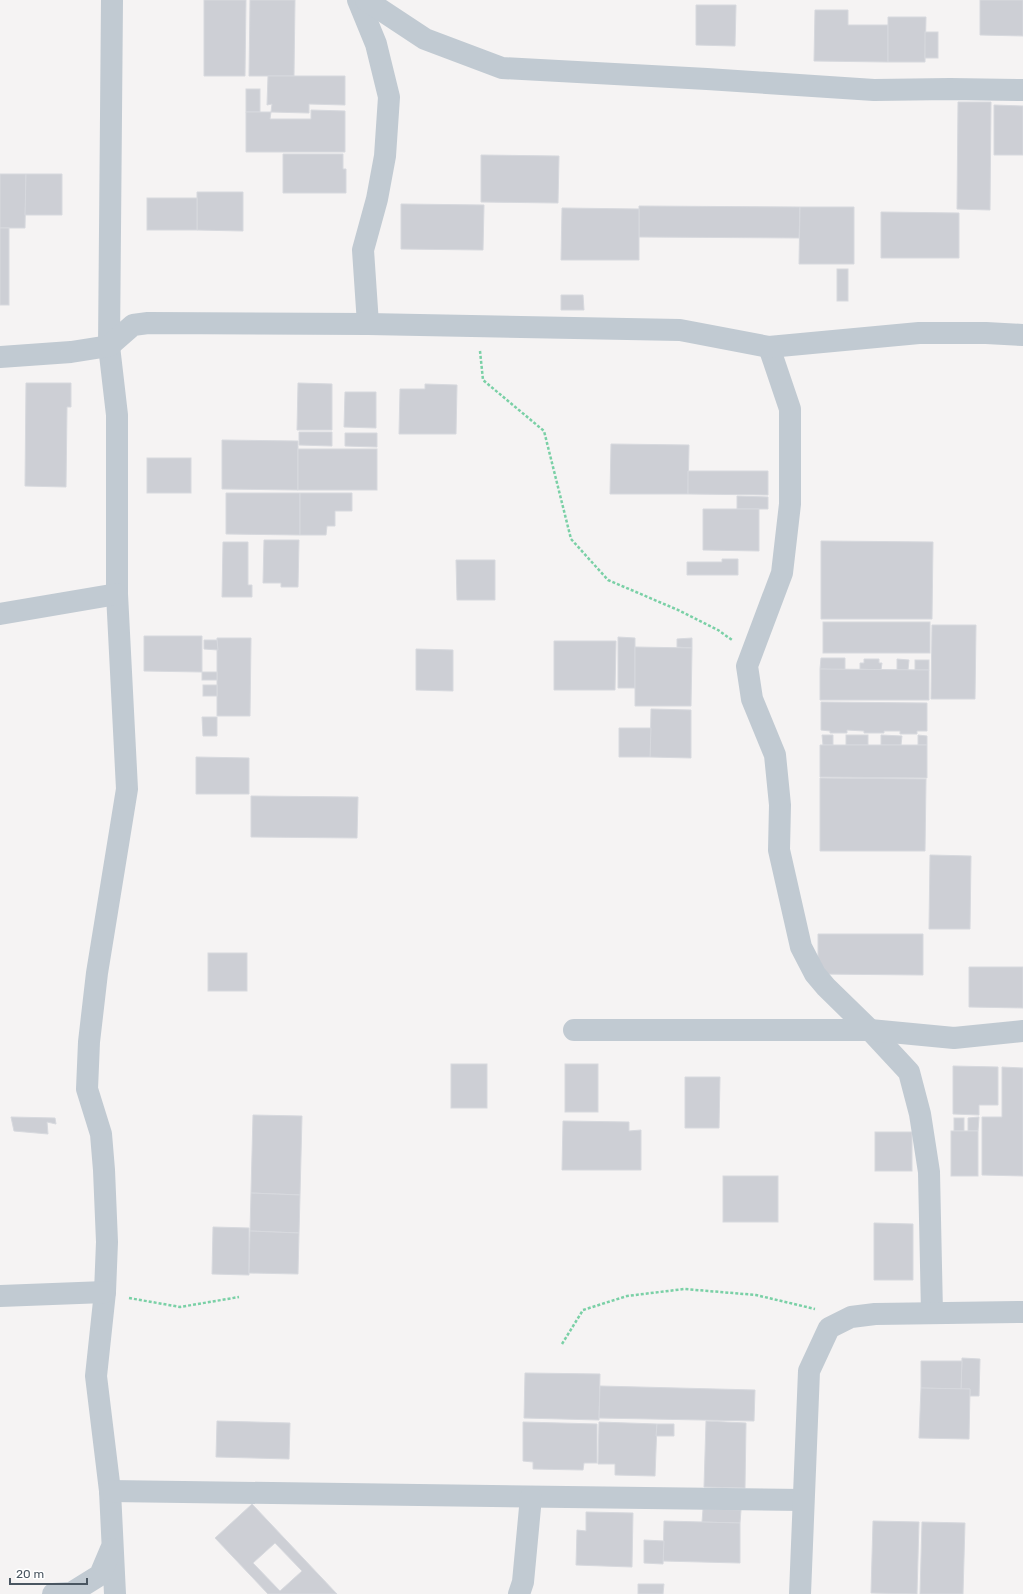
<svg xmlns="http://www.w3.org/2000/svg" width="1023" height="1594" font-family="Rubik,sans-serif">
<rect width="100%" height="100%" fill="#f5f3f3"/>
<g fill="#cdcfd5" stroke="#d7d9de" fill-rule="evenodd">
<path d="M204 0H246L245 76H204Z"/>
<path d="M250 0H295L294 76H249Z"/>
<path d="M980 0H1023V36L980 35Z"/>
<path d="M696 5H736L735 46 696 45Z"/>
<path d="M815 10H848V25H888V62L814 61Z"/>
<path d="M888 17H926L925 62H888Z"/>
<rect x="925" y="32" width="13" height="26"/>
<path d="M268 76H345V105L309 104V113L271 112 272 104 267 105Z"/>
<rect x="246" y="89" width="14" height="23"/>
<path d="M958 102H991L990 210 957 209Z"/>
<path d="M994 105 1023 106V155H994Z"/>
<path d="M311 110 345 111V152H246V112H271L270 119H311Z"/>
<path d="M283 154H343V169H346V193H283Z"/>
<path d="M481 155 559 156 558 203 481 202Z"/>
<path d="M0 174H26L25 228H0Z"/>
<path d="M26 174H62V215H25Z"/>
<path d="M197 192H243V231L197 230Z"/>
<rect x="147" y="198" width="50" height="32"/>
<path d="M401 204 484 205 483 250 401 249Z"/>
<path d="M639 206 800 207 799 238 639 237Z"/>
<path d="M800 207H854V264H799Z"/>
<path d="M562 208 639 209V260H561Z"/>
<path d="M881 212 959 213V258H881Z"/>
<rect x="0" y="228" width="9" height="77"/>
<rect x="837" y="269" width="11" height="32"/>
<path d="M561 295H583L584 310H561Z"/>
<path d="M26 383H71V407H67L66 487 25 486Z"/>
<path d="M298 383 332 384V430H297Z"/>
<path d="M425 384 457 385 456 434H399L400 389H425Z"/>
<path d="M345 392H376V428L344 427Z"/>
<path d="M299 432H332V446L299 445Z"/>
<path d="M345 433H377V447L345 446Z"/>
<path d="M222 440 298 441V490L222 489Z"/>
<path d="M611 444 689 445 688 494H610Z"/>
<rect x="298" y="449" width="79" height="41"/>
<rect x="147" y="458" width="44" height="35"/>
<path d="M688 471H768V495L688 494Z"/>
<path d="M226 493H300V535L226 534Z"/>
<path d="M300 493H352V511H335V526H327L326 535H300Z"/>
<path d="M737 496 768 497V509H737Z"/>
<path d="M703 509H759V551L703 550Z"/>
<path d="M264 540H299L298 587H281V583H263Z"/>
<path d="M821 541 933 542 932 619H821Z"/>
<path d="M223 542H248V585H252V597H222Z"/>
<path d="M722 559H738V575H687V562H722Z"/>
<path d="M456 560H495V600H457Z"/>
<rect x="823" y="622" width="107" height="31"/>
<path d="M932 625H976L975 699H931Z"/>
<path d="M144 636H202V672L144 671Z"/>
<path d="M618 637 635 638V688H618Z"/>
<path d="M217 638H251L250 716H217Z"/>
<path d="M692 638V648L677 647V639Z"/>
<path d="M204 640H217L218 650 204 649Z"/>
<path d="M554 641H616L615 690H554Z"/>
<path d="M635 647 692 648 691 706H635Z"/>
<path d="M416 649 453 650V691L416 690Z"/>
<path d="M821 658H845V670L820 669Z"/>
<path d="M864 659H879V663H882L881 670 860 669V663H864Z"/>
<path d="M897 659 909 660 908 670H897Z"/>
<rect x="915" y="660" width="14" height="10"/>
<path d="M820 669 929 670V700H820Z"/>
<rect x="202" y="672" width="15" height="8"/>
<rect x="203" y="685" width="14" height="11"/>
<path d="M821 702 927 703V731H917V734H900V731H884V733H864V731L847 730V733H830V731L821 730Z"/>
<path d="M651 709 691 710V758L650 757Z"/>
<path d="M202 717H217V736H203Z"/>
<path d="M619 728H651L650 757H619Z"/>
<path d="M822 735H833V745H823Z"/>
<rect x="846" y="735" width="22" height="10"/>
<path d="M881 735 902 736 901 745H881Z"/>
<path d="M918 735 927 736V745H918Z"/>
<path d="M820 745H927V778L820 777Z"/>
<path d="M196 757 249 758V794H196Z"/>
<path d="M820 778 926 779 925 851H820Z"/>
<path d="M251 796 358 797 357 838 251 837Z"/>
<path d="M930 855 971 856 970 929H929Z"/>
<path d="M818 934H923V975L818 974Z"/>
<rect x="208" y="953" width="39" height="38"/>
<path d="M969 967H1023V1008L969 1007Z"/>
<rect x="451" y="1064" width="36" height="44"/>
<rect x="565" y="1064" width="33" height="48"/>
<path d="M953 1066 998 1067V1105H979V1115L953 1114Z"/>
<path d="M1002 1067 1023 1068V1176L982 1175V1117H1002Z"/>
<path d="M685 1077H720L719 1128H685Z"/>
<path d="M253 1115 302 1116 300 1195 251 1193Z"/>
<path d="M11 1117 55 1118 56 1124 47 1122 48 1134 14 1131Z"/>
<path d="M979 1117 978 1131H968V1118Z"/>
<rect x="954" y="1118" width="10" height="13"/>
<path d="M563 1121 629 1122V1131L641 1130V1170H562Z"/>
<rect x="951" y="1131" width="27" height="45"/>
<rect x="875" y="1132" width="37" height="39"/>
<rect x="723" y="1176" width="55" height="46"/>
<path d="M251 1193 300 1195 299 1233 250 1231Z"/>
<path d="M874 1223 913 1224V1280H874Z"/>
<path d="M213 1227 249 1228V1275L212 1274Z"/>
<path d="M250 1231 299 1233 298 1274 249 1273Z"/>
<path d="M962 1358 980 1359 979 1396H970V1389H961Z"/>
<path d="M921 1361H962L961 1389 921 1388Z"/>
<path d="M525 1373 600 1374 599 1420 524 1418Z"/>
<path d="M600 1386 755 1390 754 1421 599 1418Z"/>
<path d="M921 1388 970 1389 969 1439 919 1438Z"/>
<path d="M217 1421 290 1423 289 1459 216 1457Z"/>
<path d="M706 1421 746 1423 745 1488 704 1487Z"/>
<path d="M523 1422 597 1424V1463H584L583 1470 533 1469V1462L523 1461Z"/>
<path d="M599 1422 657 1424 655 1476 615 1475V1464H598Z"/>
<path d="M657 1424H674V1436H656Z"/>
<path d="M252 1504 337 1594H268L215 1538ZM275 1543 302 1571 280 1591 253 1563Z"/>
<path d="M703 1509 741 1510 740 1523 702 1522Z"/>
<path d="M586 1512 633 1513 632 1567 576 1565 577 1530 586 1531Z"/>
<path d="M664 1521 740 1523V1563L663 1561Z"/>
<path d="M873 1521 919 1522 917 1594 871 1593Z"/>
<path d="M922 1522 965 1523 963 1594H920Z"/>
<path d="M644 1540 664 1541 663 1564 644 1563Z"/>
<path d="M638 1584H664L663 1594H638Z"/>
</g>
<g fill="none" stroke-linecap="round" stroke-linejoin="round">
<g stroke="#7ad0a6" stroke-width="2.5" stroke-dasharray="3 2" stroke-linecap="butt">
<path d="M480 351 483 380 544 431 571 539 608 580 678 610 718 630 732 640"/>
<path d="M129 1298 180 1307 239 1297"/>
<path d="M562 1344 583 1310 627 1296 684 1289 756 1295 815 1309"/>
</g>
<g stroke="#c1cad2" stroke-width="22">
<path d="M112 0 109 346 117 415V594L127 789 97 973 89 1042 87 1089 101 1134 104 1170 107 1242 105 1292 96 1376 110 1491 115 1594"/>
<path d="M358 0 376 44 389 97 385 156 377 199 363 250 368 324"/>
<path d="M366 0 425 39 502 68 707 79 874 90 950 89 1023 90"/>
<path d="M769 347 790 409V504L782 573 747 666 752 699 775 755 780 805 779 850 801 947 815 974 826 987 870 1030 909 1072 920 1114 929 1172 932 1313"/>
<path d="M0 357 71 352 109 346 133 325 148 323 368 324 680 330 769 347 919 333H986L1023 335"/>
<path d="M0 614 117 594"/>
<path d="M574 1030H870L954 1038 1023 1031"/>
<path d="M0 1296 105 1292"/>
<path d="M110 1491 803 1500"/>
<path d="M53 1594 71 1593 100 1575 111 1549"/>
<path d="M519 1594 523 1582 531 1497"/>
<path d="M800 1594 809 1371 829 1328 851 1317 875 1314 1023 1312"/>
</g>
</g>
<path d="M10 1578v6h77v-6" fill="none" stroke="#4a5661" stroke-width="2"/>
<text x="16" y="1578" font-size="12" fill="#4a5661" stroke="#ffffff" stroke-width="3" paint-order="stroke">20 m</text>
</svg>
